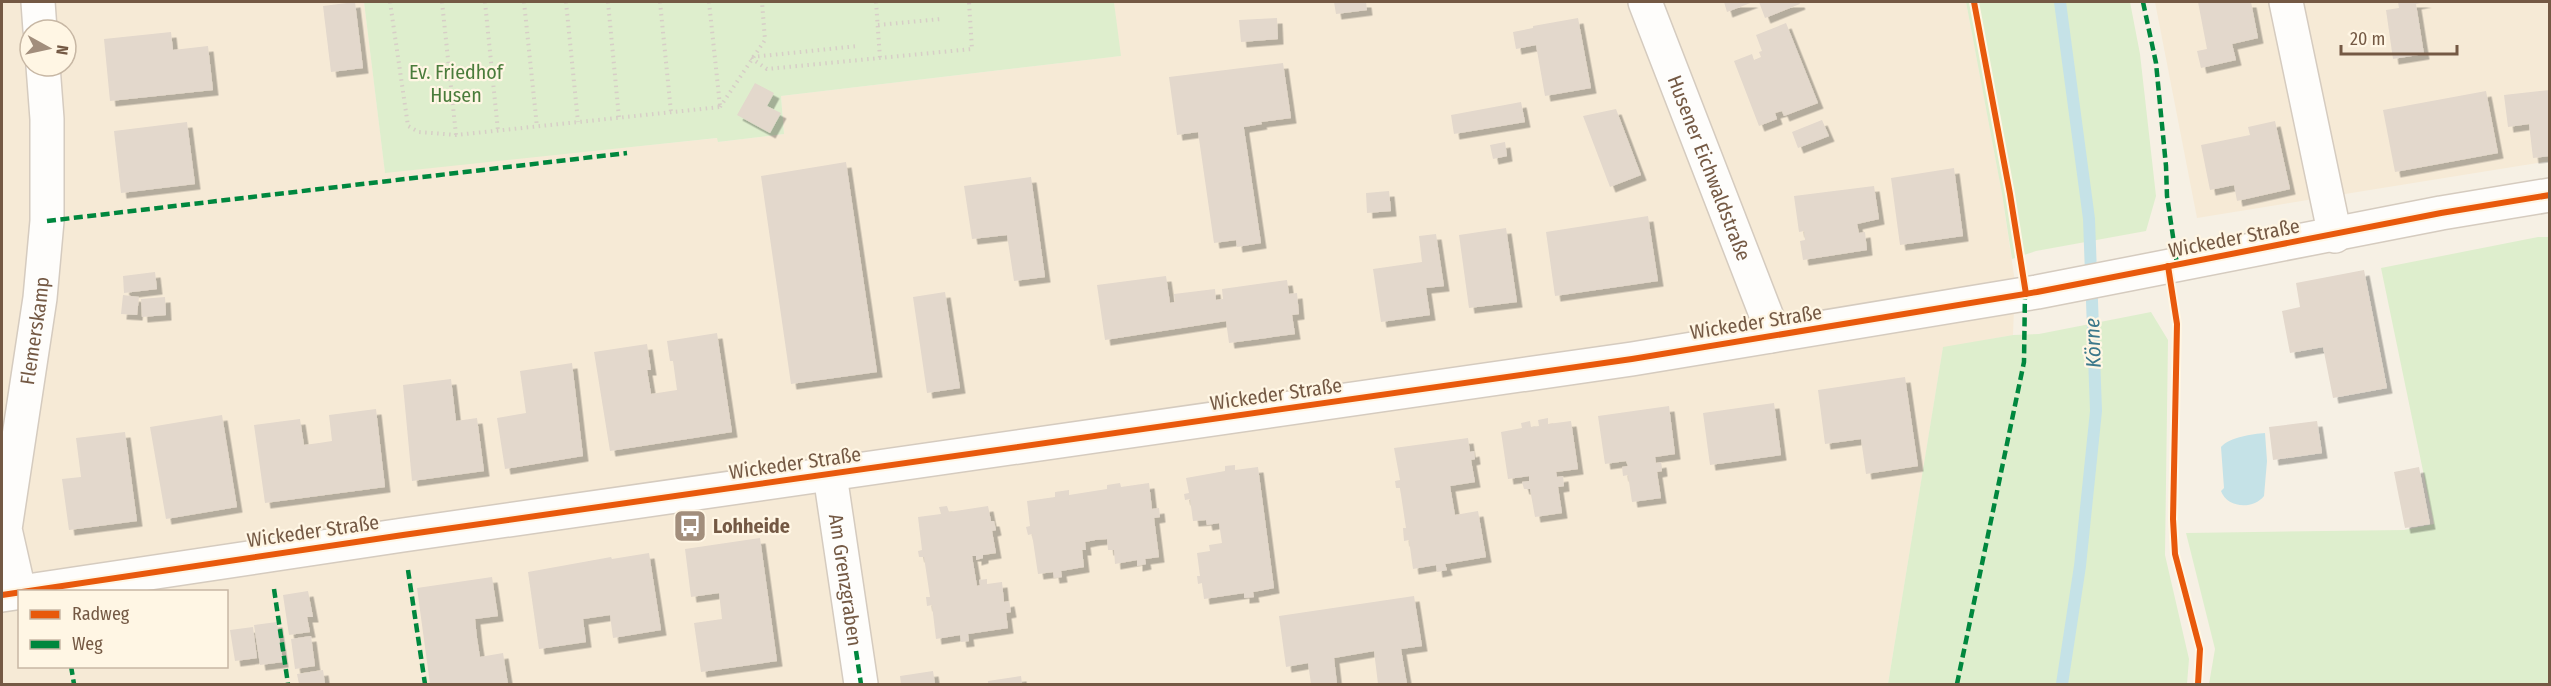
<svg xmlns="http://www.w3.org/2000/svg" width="2551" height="686" font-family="'Fira Sans Condensed',sans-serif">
<defs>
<filter id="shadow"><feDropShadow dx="5.5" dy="5.5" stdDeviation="0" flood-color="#0004"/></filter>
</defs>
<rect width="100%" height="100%" fill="#f6f0e4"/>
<g fill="#f6ead6" fill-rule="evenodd">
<path d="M2 2H364L385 172 718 138V142L784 134 781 96 1120 56 1114 2H1966L2002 194 2015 282 2013 335 1943 348 1888 684H2ZM30 30H66V66H30ZM20 592H226V666H20Z"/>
<path d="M2155 2H2549V161L2197 218Z"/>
</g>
<g fill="#deeecd">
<path d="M364 2H1114L1121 56 781 96 784 134 718 142 717 138 385 173Z"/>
<path d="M1966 2H2130L2140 54 2156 196 2146 231 2036 251 2012 259 2002 194Z"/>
<path d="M2538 237H2550L2549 684H2209L2215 649 2186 533 2404 530 2434 524 2381 268Z"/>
<path d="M2151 312 2168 340 2165 555 2189 659 2187 684H1888L1943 347 2013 335 2039 334Z"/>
</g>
<path fill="#c5e2e7" d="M2265 433 2267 461 2264 496C2253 510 2227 508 2221 491L2224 488 2221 447C2230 437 2252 434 2265 433Z"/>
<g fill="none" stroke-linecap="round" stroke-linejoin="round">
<path stroke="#c5e2e7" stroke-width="12" d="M2060 2 2089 219 2096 411 2080 566 2062 684"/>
</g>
<g fill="#e3d8cc" filter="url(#shadow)">
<path d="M355 2 363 68 331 72 323 6Z"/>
<path d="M1334 2H1366L1367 10 1336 14Z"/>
<path d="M1724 2H1753L1727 12Z"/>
<path d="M1759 2H1799L1800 4 1765 18Z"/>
<path d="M2198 2H2251L2258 38 2232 44 2236 60 2201 68 2197 51 2207 49Z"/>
<path d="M2398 2H2426L2416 4 2424 54 2393 59 2386 10 2399 8Z"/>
<path d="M1277 18 1278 39 1241 42 1239 20Z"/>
<path d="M1578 18 1591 88 1545 96 1536 45 1516 49 1513 32 1533 28V26Z"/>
<path d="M1786 23 1818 103 1784 116 1782 111 1775 113 1777 119 1759 126 1734 61 1752 54 1754 60 1761 57 1759 52 1762 51 1756 35Z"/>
<path d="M171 32 173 50 208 46 213 90 110 101 104 39Z"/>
<path d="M1283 63 1291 118 1261 122 1262 124 1244 127V129L1261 243 1237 247 1236 240 1214 243 1198 132 1177 135 1169 77Z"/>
<path d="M755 83 774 93 767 106 781 113 770 133 737 115Z"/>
<path d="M2550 90V156L2533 158 2529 124 2508 127 2504 95Z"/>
<path d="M2486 91 2498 153 2395 172 2383 110Z"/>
<path d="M1521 102 1525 122 1454 134 1451 115Z"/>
<path d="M1616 109 1641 175 1610 187 1583 116Z"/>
<path d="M1822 120 1829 136 1798 148 1792 132Z"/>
<path d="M2275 121 2290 189 2237 201 2234 185 2210 190 2201 145 2250 135 2248 127Z"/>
<path d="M187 122 195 184 121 193 114 131Z"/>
<path d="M1505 142 1507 156 1493 159 1490 145Z"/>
<path d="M846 162 877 372 791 384 761 176Z"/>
<path d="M1954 168 1963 236 1900 245 1891 178Z"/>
<path d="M1031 177 1045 277 1014 281 1007 235 972 239 964 186Z"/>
<path d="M1874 186 1879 219 1857 224 1859 233 1865 232 1867 250 1803 260 1800 241 1805 240 1804 231 1799 232 1794 196Z"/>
<path d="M1389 191 1391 211 1367 213 1366 193Z"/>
<path d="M1648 216 1658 281 1555 296 1546 232Z"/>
<path d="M1506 228 1517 302 1469 308 1459 235Z"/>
<path d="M1436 234 1444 286 1426 288 1430 315 1381 322 1373 269 1422 262 1419 236Z"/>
<path d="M2364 270 2387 388 2333 398 2323 347 2290 353 2282 311 2300 307 2296 283Z"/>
<path d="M155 272 157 289 124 293 123 276Z"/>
<path d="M1166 276 1170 303 1175 302 1174 294 1215 289 1216 300 1223 299 1222 289 1287 280 1289 294 1297 293 1299 314 1292 315 1295 334 1229 343 1226 321 1105 340 1097 285Z"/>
<path d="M945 292 960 388 927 393 913 297Z"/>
<path d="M123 295 139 297 137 315 121 314Z"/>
<path d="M165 297 166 315 142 317 141 299Z"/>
<path d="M717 333 732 432 610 451 594 352 647 344 651 370H647L651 394 677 390 673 361H670L667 341Z"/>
<path d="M572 363 583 456 505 469 497 418 526 413 520 371Z"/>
<path d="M1905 377 1918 466 1866 474 1861 439 1825 444 1818 390Z"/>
<path d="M451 379 456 421 477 418 484 471 412 481 403 385Z"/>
<path d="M1774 403 1781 455 1710 465 1703 413Z"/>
<path d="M1669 406 1675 454 1655 457 1656 463 1661 462 1662 471 1657 472 1661 498 1632 502 1628 475 1623 476 1622 467 1628 466 1626 461 1605 464 1598 416Z"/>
<path d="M376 409 385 487 265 503 254 425 300 419 304 445 319 443 332 441 329 415Z"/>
<path d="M222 415 237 507 166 519 150 427Z"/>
<path d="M1548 418V424L1571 421 1578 469 1556 472 1557 477 1563 476 1564 486 1558 487 1562 513 1535 517 1530 489H1524L1522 482 1529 481V476L1508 479 1501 432 1522 428 1521 423 1530 421 1531 427 1539 426 1538 420Z"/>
<path d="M2317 421 2322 453 2273 460 2269 427Z"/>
<path d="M125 432 137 521 69 530 62 479 81 477 76 438Z"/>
<path d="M1468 438 1470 452 1474 451 1475 459 1471 460 1475 482 1450 486 1455 515 1478 511 1486 557 1445 564 1447 570 1437 572 1436 565 1413 569 1409 540 1404 541 1403 528H1406L1400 488H1396L1395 481 1400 480 1394 448Z"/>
<path d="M1235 465V470L1258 467 1274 588 1253 592 1254 597 1244 598V593L1204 599 1202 583 1198 584 1197 576H1200L1197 553 1210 551 1209 545 1222 543 1219 523 1207 525 1206 520 1193 521 1190 499 1185 500 1184 494 1189 493 1186 478 1225 471V466Z"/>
<path d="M2419 467 2430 524 2405 528 2394 472Z"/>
<path d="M1120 483 1121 487 1149 483 1152 509 1159 508 1160 517 1154 518 1159 557 1145 559 1146 564 1137 566V560L1115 564 1114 550H1108L1107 539 1095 540 1085 542 1086 550H1082L1084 567 1061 571 1062 577 1054 578 1053 572 1038 574 1032 534 1028 535 1026 527 1030 526 1027 501 1055 497V492L1069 490V495L1107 489V485Z"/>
<path d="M947 506 949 512 988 506 991 521H994L996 530 992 531 996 553 983 555V558L976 560V556H972L977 586 980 585 979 580 987 579V584L1002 582 1004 602 1009 601 1011 612 1006 613 1008 628 968 634 969 641 961 642 960 635 936 639 932 605 927 606 926 597H930L924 557H919L918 551 922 550 918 517 941 514 939 507Z"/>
<path d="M760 538 777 661 701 672 694 623 722 619 719 593 691 597 685 549Z"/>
<path d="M649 553 661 630 613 638 610 615 583 619 586 642 539 649 528 572 611 557 612 559Z"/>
<path d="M492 577 498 616 475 619 477 638 480 657 503 653 508 684H430L417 588Z"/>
<path d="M308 591 313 617H307L310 632 289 635 283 595Z"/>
<path d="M1414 596 1422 646 1401 649 1407 684H1378L1374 651 1334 658 1337 684H1311L1308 663 1286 667 1279 616Z"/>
<path d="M277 622 283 662 260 665 254 625Z"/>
<path d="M253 627 257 658 235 661 230 630Z"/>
<path d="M311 636 315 666 295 669 291 639Z"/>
<path d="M323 670 325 684H299L297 674Z"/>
<path d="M933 671 935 684H901L900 676Z"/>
<path d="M1021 676 1022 684H988V681Z"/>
</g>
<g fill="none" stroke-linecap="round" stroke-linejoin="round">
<defs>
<g id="minor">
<path d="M38 2 40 30"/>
<path id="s1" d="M1645 2 1767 317 1770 336"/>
<path d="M2286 2 2335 236"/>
<path id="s2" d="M830 475 861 684"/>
<path id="s3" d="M19 591 5 529 40 298 47 221V119L43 66"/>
<path d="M2 595 403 535 1632 359 2037 292 2441 213 2550 195"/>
</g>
</defs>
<use href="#minor" stroke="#d5cbbf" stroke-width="36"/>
<g stroke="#d7cec7" stroke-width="4" stroke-dasharray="1.5 4.5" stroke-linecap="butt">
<path d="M390 2 408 126 419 132 456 135 720 107"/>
<path d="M442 2 456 135"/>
<path d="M485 2 498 131"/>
<path d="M524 2 537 127"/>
<path d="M566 2 578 122"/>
<path d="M608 2 619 118"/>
<path d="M660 2 671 112"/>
<path d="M709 2 720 106"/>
<path d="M876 2 880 58"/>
<path d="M878 25 941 19"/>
<path d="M752 57 858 46"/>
<path d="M751 58 767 69 972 49 969 2"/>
<path d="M720 107 765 40 762 2"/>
</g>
<use href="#minor" stroke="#fefdfb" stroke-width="33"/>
<g stroke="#00873e" stroke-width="4.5" stroke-dasharray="9 4.5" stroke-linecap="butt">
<path d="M2143 2 2156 63 2166 166 2167 196 2177 264"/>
<path d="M47 221 627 153"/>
<path d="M408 570 425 684"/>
<path d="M274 589 288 684"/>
<path d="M856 651 861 684"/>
<path d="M71 666 74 684"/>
<path d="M1957 684 2024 362 2025 291"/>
</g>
<defs>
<g id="cycleway">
<path d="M1974 2 2010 194 2026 294"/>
<path d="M2168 266 2177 324 2173 519 2175 554 2200 649 2198 684"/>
<path d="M2 595 403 535 1632 359 2037 292 2441 213 2550 195"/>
</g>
</defs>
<use href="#cycleway" stroke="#fff6e4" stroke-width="10"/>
<use href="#cycleway" stroke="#e8590c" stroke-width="6"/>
</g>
<defs>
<symbol id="bus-square" viewBox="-11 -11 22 22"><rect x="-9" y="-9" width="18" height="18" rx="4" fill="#a28e7c" stroke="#fff6e4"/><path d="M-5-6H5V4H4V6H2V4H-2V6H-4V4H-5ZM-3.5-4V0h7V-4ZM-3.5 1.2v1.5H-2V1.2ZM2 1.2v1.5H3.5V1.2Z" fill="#fff"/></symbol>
</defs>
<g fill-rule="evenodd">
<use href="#bus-square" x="671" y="507" width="38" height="38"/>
</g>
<g text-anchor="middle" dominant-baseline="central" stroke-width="4.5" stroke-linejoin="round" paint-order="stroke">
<g font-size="20" fill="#4a7c3b" stroke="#fff6e4">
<text x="456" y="72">Ev. Friedhof<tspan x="456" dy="23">Husen</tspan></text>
</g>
<g font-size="20" fill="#745944" stroke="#fff6e4">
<text stroke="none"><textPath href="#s1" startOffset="178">Husener Eichwaldstraße</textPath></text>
<text transform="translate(2234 238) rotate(-11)">Wickeder Straße</text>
<text transform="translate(1756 322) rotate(-9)">Wickeder Straße</text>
<text stroke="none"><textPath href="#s3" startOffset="264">Flemerskamp</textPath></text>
<text transform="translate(1276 394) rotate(-8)">Wickeder Straße</text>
<text transform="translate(795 463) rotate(-8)">Wickeder Straße</text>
<text transform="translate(313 531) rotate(-8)">Wickeder Straße</text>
<text stroke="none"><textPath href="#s2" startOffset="106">Am Grenzgraben</textPath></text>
</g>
<g font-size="20" font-weight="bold" fill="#745944" stroke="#fff6e4" text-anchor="start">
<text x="713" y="526">Lohheide</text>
</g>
<g font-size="21" font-style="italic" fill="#3c788b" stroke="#fff6e4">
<text transform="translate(2093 343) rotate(-92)">Körne</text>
</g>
</g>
<rect width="2551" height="686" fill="none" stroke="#745944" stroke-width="6"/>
<rect x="18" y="590" width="210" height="78" fill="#fff6e4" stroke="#c7b7a4" stroke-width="1.5"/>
<rect x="30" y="610" width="30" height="9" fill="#e8590c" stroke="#c7b7a4" stroke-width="1.5"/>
<text x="72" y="620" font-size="18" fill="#745944">Radweg</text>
<rect x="30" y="640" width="30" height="9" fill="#00873e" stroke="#c7b7a4" stroke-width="1.5"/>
<text x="72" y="650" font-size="18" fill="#745944">Weg</text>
<g transform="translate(48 48) rotate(98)"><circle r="28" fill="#fff6e4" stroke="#c7b7a4" stroke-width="1.5"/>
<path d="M0-4.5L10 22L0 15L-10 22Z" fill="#a28e7c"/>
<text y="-9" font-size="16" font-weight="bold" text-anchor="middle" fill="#745944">N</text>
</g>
<path d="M2341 45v9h116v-9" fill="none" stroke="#745944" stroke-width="3"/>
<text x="2350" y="45" font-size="18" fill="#745944" stroke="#fff6e4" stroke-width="4.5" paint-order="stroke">20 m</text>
</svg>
